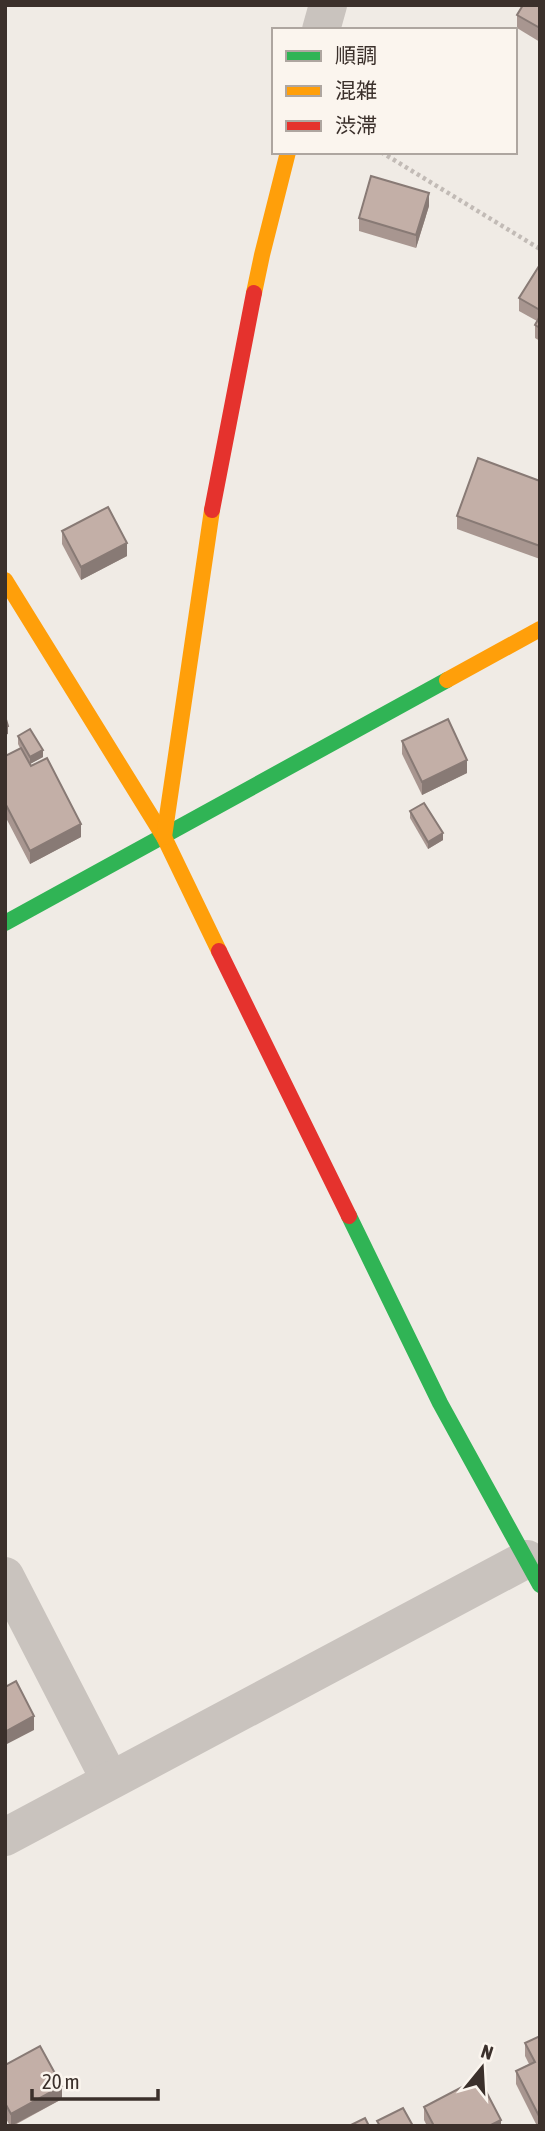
<svg xmlns="http://www.w3.org/2000/svg" width="545" height="2131" font-family="'Asap Condensed','Noto Sans JP',sans-serif">
<rect width="100%" height="100%" fill="#f0ebe5"/>
<g fill="none" stroke-linecap="round" stroke-linejoin="round">
<path stroke="#c2bbb6" stroke-width="4.5" stroke-dasharray="3.5 3.5" stroke-linecap="butt" d="M381 152 540 249"/>
<g stroke="#c9c3be" stroke-width="38">
<path d="M321 30 328 5"/>
<path d="M5 1576 110 1780"/>
<path d="M5 1837 527 1559"/>
</g>
<g stroke="#30b455" stroke-width="16">
<path d="M5 923 447 680"/>
<path d="M349 1216 440 1403 540 1585"/>
</g>
<g stroke="#ff9f0a" stroke-width="16">
<path d="M254 293 262 255 288 152"/>
<path d="M5 580 164 837 219 951"/>
<path d="M447 680 540 629"/>
<path d="M164 837 212 510"/>
</g>
<g stroke="#e5322d" stroke-width="16">
<path d="M212 510 254 293"/>
<path d="M219 951 349 1216"/>
</g>
</g>
<g fill="#a89690">
<path d="M540 5V42L517 28V15Z"/>
<path d="M429 206 416 248 359 231V218Z"/>
<path d="M540 267V341L535 338V325L537 321 519 311V298Z"/>
<path d="M540 481V559L457 529V516Z"/>
<path d="M62 531 127 556 81 580 62 544Z"/>
<path d="M18 736 43 757 30 764 31 766 81 837 30 864 5 816V756L20 748 18 744Z"/>
<path d="M402 741 467 773 422 795 402 754Z"/>
<path d="M410 811 443 840 428 849 410 818Z"/>
<path d="M540 2036V2126H537L516 2084V2071L529 2064 525 2056V2043Z"/>
<path d="M5 2065 62 2099 13 2126H10L5 2117Z"/>
<path d="M424 2107 501 2126H427L424 2120Z"/>
</g>
<g fill="#887a75">
<path d="M429 193V206L416 248V235Z"/>
<path d="M127 543V556L81 580V567Z"/>
<path d="M8 726V734L5 735V727Z"/>
<path d="M43 750V757L30 764V757Z"/>
<path d="M467 760V773L422 795V782Z"/>
<path d="M81 824V837L30 864V851Z"/>
<path d="M443 833V840L428 849V842Z"/>
<path d="M34 1716V1730L5 1745V1732Z"/>
<path d="M62 2086V2099L11 2126V2114Z"/>
<path d="M501 2120V2126H489Z"/>
</g>
<g fill="#c3afa7" stroke="#887a75" stroke-width="2">
<path d="M523 5H540V28L517 15Z"/>
<path d="M371 176 429 193 416 235 359 218Z"/>
<path d="M539 266 540 267V310L519 298Z"/>
<path d="M540 316V328L535 325Z"/>
<path d="M478 458 540 481V546L457 516Z"/>
<path d="M108 507 127 543 81 567 62 531Z"/>
<path d="M5 716 8 726 5 727Z"/>
<path d="M448 719 467 760 422 782 402 741Z"/>
<path d="M30 729 43 750 30 757 18 736Z"/>
<path d="M21 748 31 766 47 758 81 824 30 851 5 803V756Z"/>
<path d="M424 803 443 833 428 842 410 811Z"/>
<path d="M16 1681 34 1716 5 1732V1687Z"/>
<path d="M540 2036V2118L516 2071 535 2062 525 2043Z"/>
<path d="M40 2046 62 2086 11 2114 5 2103V2065Z"/>
<path d="M479 2078 501 2120 489 2126H434L424 2107Z"/>
<path d="M403 2108 413 2126H380L377 2121Z"/>
<path d="M365 2118 369 2126H349Z"/>
</g>
<rect width="545" height="2131" fill="none" stroke="#3b302b" stroke-width="14"/>
<rect x="272" y="28" width="245" height="126" fill="#fbf5ee" stroke="#aea6a0" stroke-width="2"/>
<rect x="286" y="51" width="35" height="10" fill="#30b455" stroke="#aea6a0" stroke-width="2"/>
<text x="335" y="63" font-size="21" fill="#3b302b">順調</text>
<rect x="286" y="86" width="35" height="10" fill="#ff9f0a" stroke="#aea6a0" stroke-width="2"/>
<text x="335" y="98" font-size="21" fill="#3b302b">混雑</text>
<rect x="286" y="121" width="35" height="10" fill="#e5322d" stroke="#aea6a0" stroke-width="2"/>
<text x="335" y="133" font-size="21" fill="#3b302b">渋滞</text>
<g transform="translate(482 2068) rotate(18)" stroke="#fbf5ee" stroke-width="5" paint-order="stroke">
<path d="M0-5L12 26L0 18L-12 26Z" fill="#3b302b"/>
<text y="-10" font-size="19" font-weight="bold" text-anchor="middle" fill="#3b302b">N</text>
</g>
<path d="M32 2089v10h126v-10" fill="none" stroke="#3b302b" stroke-width="3.5"/>
<text x="42" y="2089" font-size="21" fill="#3b302b" stroke="#fbf5ee" stroke-width="5" paint-order="stroke">20 m</text>
</svg>
